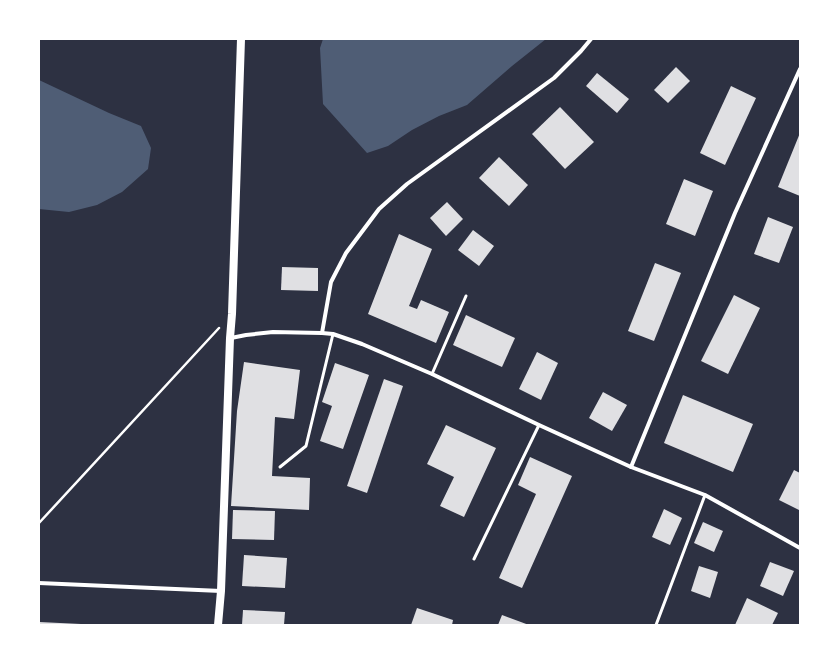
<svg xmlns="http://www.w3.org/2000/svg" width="839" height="664" font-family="'Fira Sans',sans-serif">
<rect width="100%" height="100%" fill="#2d3142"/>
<g fill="#4f5d75">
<path d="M323 39H546L512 66 467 105 439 116 412 130 388 146 367 153 323 104 320 48Z"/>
<path d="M39 80 109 113 141 126 151 148 148 169 122 192 97 205 69 212 39 209Z"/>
</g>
<g fill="#e0e0e3">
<path d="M676 67 690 81 668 103 654 90Z"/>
<path d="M597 73 629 99 617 113 586 86Z"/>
<path d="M731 86 756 98 725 165 700 153Z"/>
<path d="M560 107 594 142 565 169 532 134Z"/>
<path d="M800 133V196L778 187Z"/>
<path d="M499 157 528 185 509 206 479 178Z"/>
<path d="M684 179 713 191 695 236 666 224Z"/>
<path d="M447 202 463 219 446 236 430 218Z"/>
<path d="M768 217 793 227 779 263 754 254Z"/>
<path d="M473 230 494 246 479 266 458 250Z"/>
<path d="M399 234 432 249 409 306 417 309 421 300 449 312 436 343 368 314Z"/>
<path d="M655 263 681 273 654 341 628 331Z"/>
<path d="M282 267 318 268V291L281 290Z"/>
<path d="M734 295 760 308 728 374 701 361Z"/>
<path d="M466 315 515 338 502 367 453 345Z"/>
<path d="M537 352 558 363 541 400 519 389Z"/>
<path d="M244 362 300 370 294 419 275 417 272 476 310 478 309 510 231 506 237 411Z"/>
<path d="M335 363 369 375 343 449 320 441 332 406 322 402Z"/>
<path d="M384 379 403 386 367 493 347 486Z"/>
<path d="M603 392 627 405 612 431 589 418Z"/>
<path d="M683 395 753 424 733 472 664 443Z"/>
<path d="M446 425 496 448 464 517 440 506 454 477 427 464Z"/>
<path d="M530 457 572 476 522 588 499 578 536 494 518 485Z"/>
<path d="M794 470 800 473V507L799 510 779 500Z"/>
<path d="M664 509 682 518 670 545 652 537Z"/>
<path d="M233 510 275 511 274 540 232 539Z"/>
<path d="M703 522 723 531 714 552 694 543Z"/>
<path d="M244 555 287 558 285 588 242 586Z"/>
<path d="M770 562 794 571 783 596 760 586Z"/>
<path d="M699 566 718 572 710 598 691 591Z"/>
<path d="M747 598 778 613 772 625H735Z"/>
<path d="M417 608 453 620 452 625H411Z"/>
<path d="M243 610 285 612 284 625H242Z"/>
<path d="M502 615 529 625H498Z"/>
<path d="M39 622 81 624V625H39Z"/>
</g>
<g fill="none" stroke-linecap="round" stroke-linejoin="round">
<path stroke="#fff" stroke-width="2.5" d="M39 523 219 328"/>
<g stroke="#fff" stroke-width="3">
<path d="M432 374 466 296"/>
<path d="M280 467 306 446 333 334"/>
<path d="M474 559 539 425"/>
<path d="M656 625 705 495"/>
</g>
<g stroke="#fff" stroke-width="4">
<path d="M322 333 331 282 346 253 379 209 407 184 554 78 581 51 591 39"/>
<path d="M231 338 246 335 273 332 322 333 333 334 362 344 432 374 539 425 631 467 705 495 800 548"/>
<path d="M631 467 735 213 800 69"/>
<path d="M39 583 221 591"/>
</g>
<path stroke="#fff" stroke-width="8" d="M218 625 221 591 230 338 232 314 241 39"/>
</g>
<rect width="839" height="664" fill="none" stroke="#ffffff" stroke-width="80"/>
</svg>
